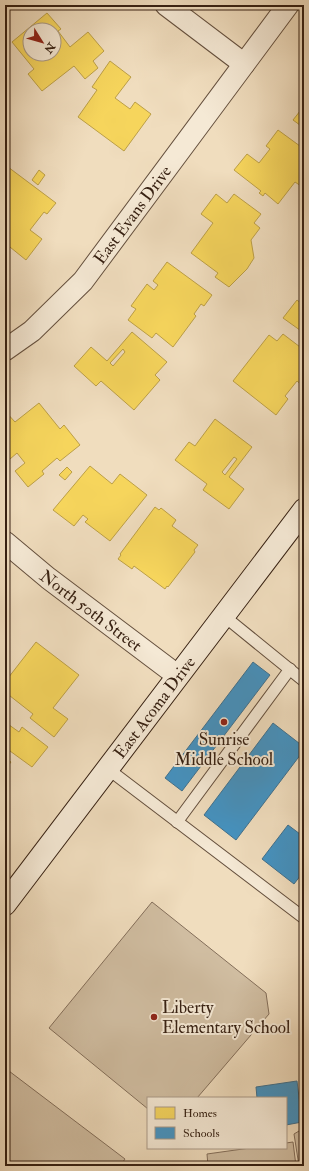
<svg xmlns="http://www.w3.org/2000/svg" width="309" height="1171" font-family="'IM FELL Double Pica',serif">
<rect width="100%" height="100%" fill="#f0ddbe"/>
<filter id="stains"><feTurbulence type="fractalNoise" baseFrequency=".005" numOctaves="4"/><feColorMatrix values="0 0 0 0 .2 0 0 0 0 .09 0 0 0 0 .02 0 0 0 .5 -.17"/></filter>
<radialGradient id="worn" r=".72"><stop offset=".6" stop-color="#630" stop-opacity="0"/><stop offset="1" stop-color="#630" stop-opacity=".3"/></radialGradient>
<g fill="#d0bda1" stroke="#836e5a">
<path d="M152 902 266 993 269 1014 197 1098H148V1109L49 1028Z"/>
<path d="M5 1068 125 1159 120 1166H5Z"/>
<path d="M304 1128V1166H299L294 1134Z"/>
<path d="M293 1142 296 1166H208L207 1154 250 1148H286V1143Z"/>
</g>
<g fill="#f6d55c" stroke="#bc9f46" fill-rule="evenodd">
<path d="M47 13 61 29 58 31 70 47 88 32 104 51 93 61 98 68 85 79 74 66 42 91 28 74 34 69 12 42ZM30 30H54V54H30Z"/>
<path d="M110 61 131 77 115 98 130 109 135 102 151 114 124 151 78 117 97 90 92 87Z"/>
<path d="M304 106V128L293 120Z"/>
<path d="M278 130 304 149V188L295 182 278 204 265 193 263 196 259 193 261 191 234 170 247 154 259 163 270 149 266 146Z"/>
<path d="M8 167 56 203 47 214 44 212 30 230 42 239 26 260 5 243V170Z"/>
<path d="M39 170 45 175 38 185 32 180Z"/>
<path d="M216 194 227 203 234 194 261 214 254 223 260 228 251 240 254 258 247 269 229 287 215 277 218 273 191 253 213 223 201 214Z"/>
<path d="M167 262 212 295 204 306 201 304 194 314 196 316 173 347 156 333 152 338 128 320 136 309 131 306 147 284 154 290 158 285 153 281Z"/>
<path d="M297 300 303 305 304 303V333L283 318Z"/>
<path d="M132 332 167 362 155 375 160 380 134 410 101 381 96 386 74 366 91 347 107 361ZM123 349 125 352 113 366 110 363Z"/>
<path d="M283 334 304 350V387L297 381 285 396 288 399 276 415 233 381 269 335 277 341Z"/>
<path d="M39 403 60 429 64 425 80 445 60 461 57 458 42 471 44 474 28 487 15 471 25 463 17 453 10 459 5 453V411L15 422Z"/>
<path d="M215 419 252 447 229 477 244 489 229 509 203 490 207 484 175 460 189 442 195 446ZM234 457 237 459 225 475 222 472Z"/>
<path d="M90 466 112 484 120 474 147 495 110 541 85 522 88 519 83 515 74 526 53 510Z"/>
<path d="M67 467 72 472 65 480 59 475Z"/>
<path d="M155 507 159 510 161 508 176 520 172 526 198 545 194 550 195 552 168 587 167 586 165 589 134 566 132 569 118 559 121 555 120 554Z"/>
<path d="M36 642 79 675 53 708 68 719 54 737 30 718 33 714 5 692V682Z"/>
<path d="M5 722 19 732 22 727 48 747 32 767 10 751 5 758 11 762 5 770Z"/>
</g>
<g fill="#4393c3" stroke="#3f708e">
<path d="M253 662 270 675 182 791 165 778Z"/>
<path d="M273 723 304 747V750L236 840 204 815Z"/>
<path d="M288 825 304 837V871L294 884 262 859Z"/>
<path d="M297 1081 302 1122 286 1125V1098H257L256 1087Z"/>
</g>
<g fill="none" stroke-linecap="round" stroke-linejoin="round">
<defs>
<g id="lane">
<path d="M224 616 304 681"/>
<path d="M108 769 304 918"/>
<path d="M177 822 290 669"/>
</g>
<g id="street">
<path d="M166 5 244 64"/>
<path id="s1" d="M5 350 32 331 83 281 288 5"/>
<path id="s2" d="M5 542 48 578 178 676"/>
</g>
<g id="secondary">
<path id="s3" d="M5 904 304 510"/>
</g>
</defs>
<use href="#lane" stroke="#644f3d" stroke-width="13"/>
<use href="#street" stroke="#644f3d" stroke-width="23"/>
<use href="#secondary" stroke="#362012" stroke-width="24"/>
<use href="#lane" stroke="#f5e9d5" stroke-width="11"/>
<use href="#street" stroke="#f5e9d5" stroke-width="21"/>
<use href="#secondary" stroke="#f5e9d5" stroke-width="22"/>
</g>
<g fill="#8f2418" stroke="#f5e9d5" stroke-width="1.5">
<circle cx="224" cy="722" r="4"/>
<circle cx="154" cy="1017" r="4"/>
</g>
<g text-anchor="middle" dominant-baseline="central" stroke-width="4" stroke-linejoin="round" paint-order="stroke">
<g font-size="17" fill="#362012" stroke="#f5e9d5">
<text stroke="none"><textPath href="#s1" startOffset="187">East Evans Drive</textPath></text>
<text stroke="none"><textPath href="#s2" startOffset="110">North 50th Street</textPath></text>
<text stroke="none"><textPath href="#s3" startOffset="247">East Acoma Drive</textPath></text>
</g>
<g font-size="17" fill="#362012" stroke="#f5e9d5">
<text x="224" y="739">Sunrise<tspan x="224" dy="20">Middle School</tspan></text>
<text x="162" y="1007" text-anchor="start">Liberty<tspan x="162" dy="20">Elementary School</tspan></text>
</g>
</g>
<rect width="309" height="1171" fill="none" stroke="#f0ddbe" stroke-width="20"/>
<rect x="6" y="6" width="297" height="1159" fill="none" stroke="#362012" stroke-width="2"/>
<rect x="10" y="10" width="289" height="1151" fill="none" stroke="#362012"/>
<rect x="147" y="1097" width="140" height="52" fill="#f5e9d5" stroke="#a99987"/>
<rect x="155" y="1107" width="20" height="12" fill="#f6d55c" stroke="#a99987"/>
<text x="183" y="1117" font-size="12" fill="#362012">Homes</text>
<rect x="155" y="1127" width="20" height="12" fill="#4393c3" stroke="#a99987"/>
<text x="183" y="1137" font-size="12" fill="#362012">Schools</text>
<g transform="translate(42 42) rotate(127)"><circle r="19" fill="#f5e9d5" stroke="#a99987"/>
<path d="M0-3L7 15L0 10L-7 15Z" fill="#8f2418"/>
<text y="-6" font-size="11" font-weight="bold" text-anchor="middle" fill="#362012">N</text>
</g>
<rect width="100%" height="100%" filter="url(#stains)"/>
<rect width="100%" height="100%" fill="url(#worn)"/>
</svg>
